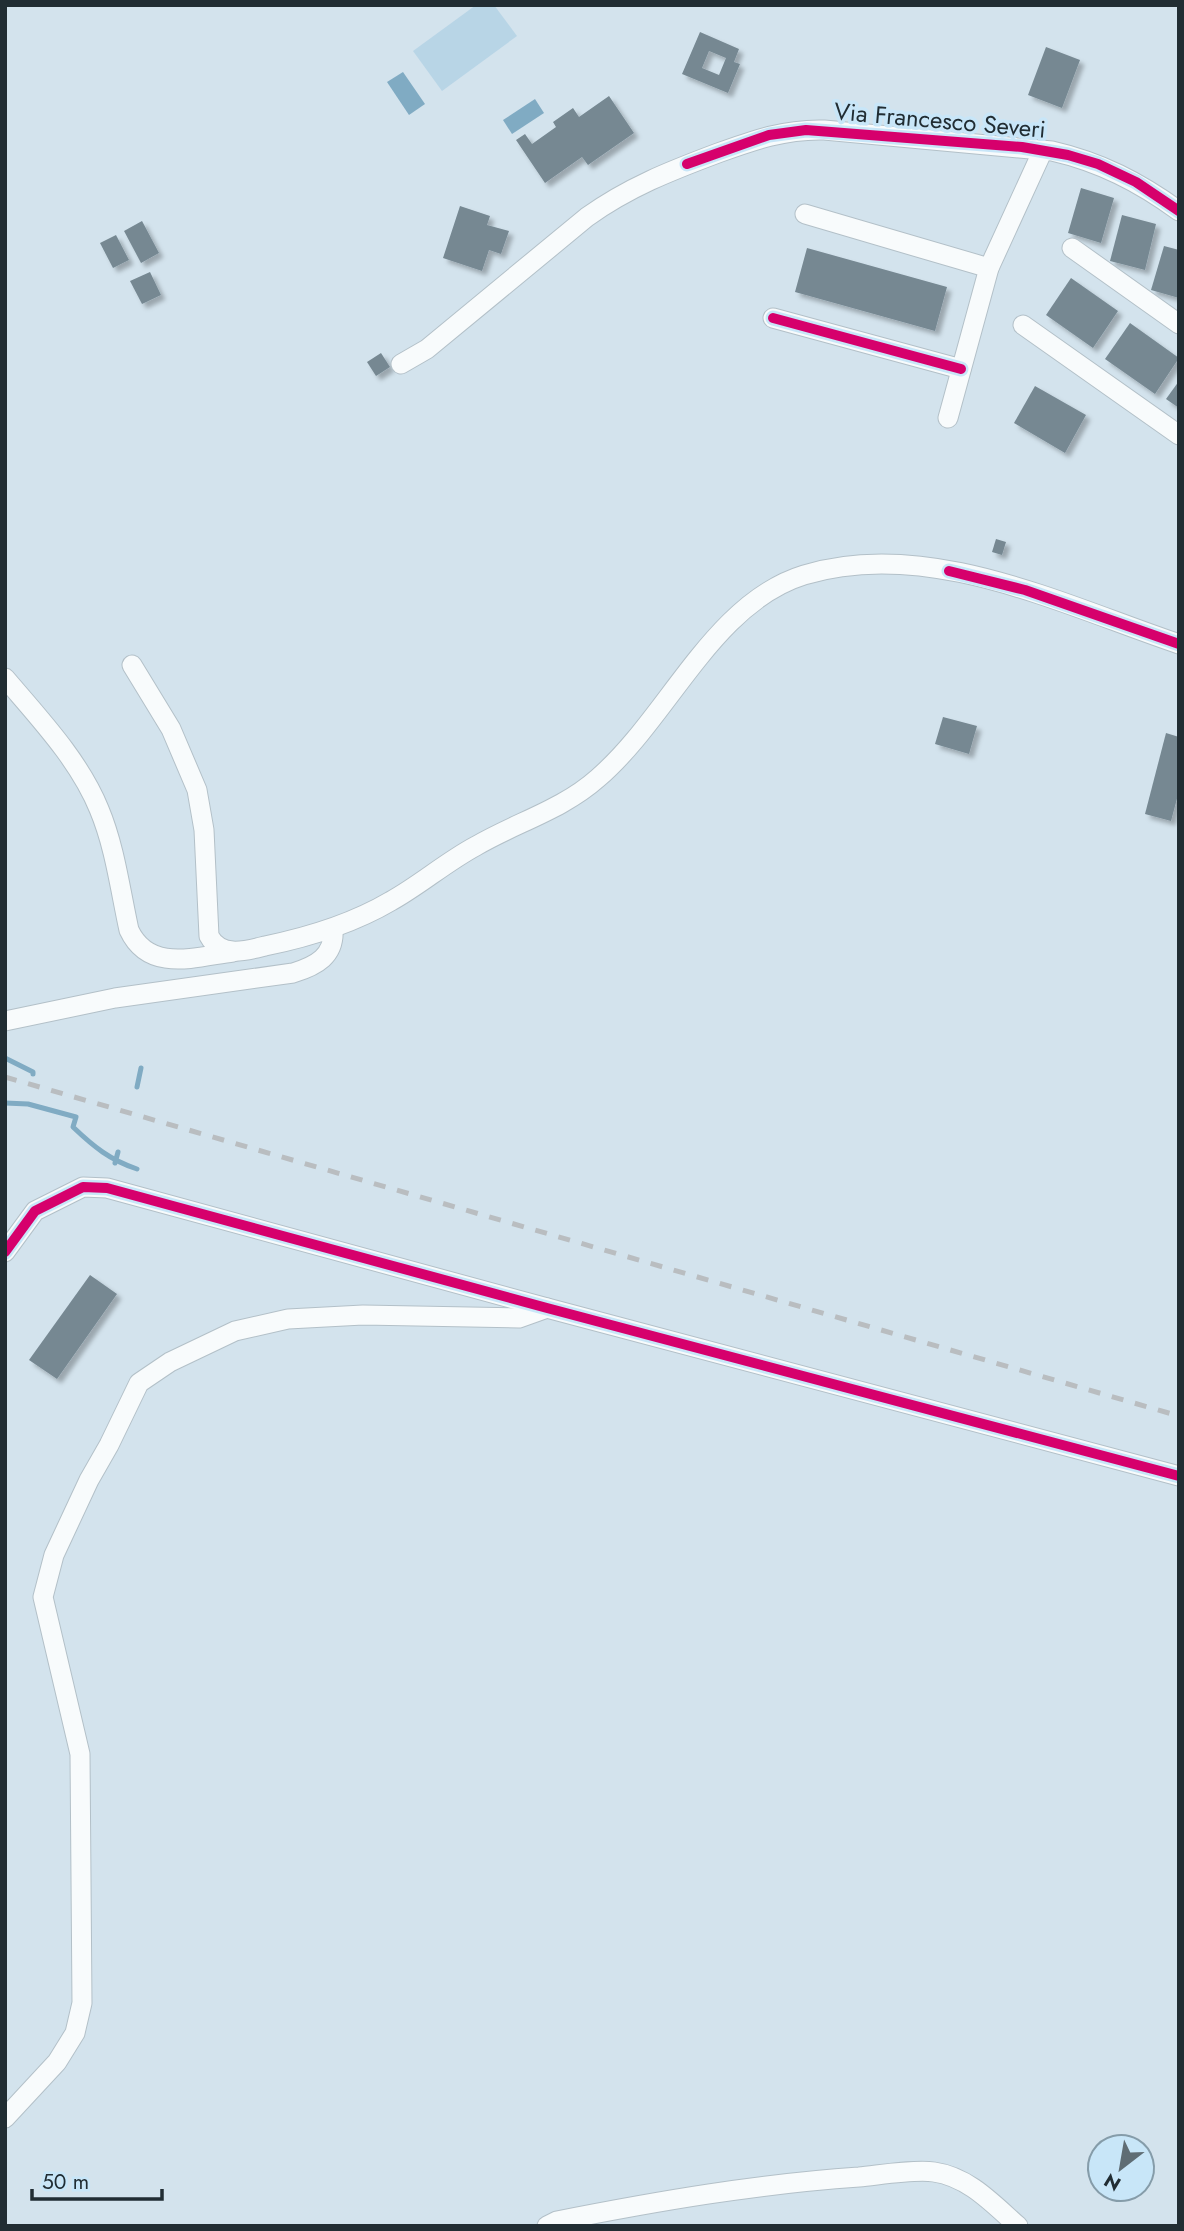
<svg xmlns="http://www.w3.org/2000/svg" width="1184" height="2231" font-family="Jost,sans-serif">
<defs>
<filter id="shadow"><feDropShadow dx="4.5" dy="4.5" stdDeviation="2" flood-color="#0004"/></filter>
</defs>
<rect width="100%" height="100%" fill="#d3e3ed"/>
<path fill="#b8d5e6" d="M476 5H494L517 36 442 91 413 51Z"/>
<g fill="#80abc3">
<path d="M403 72 425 104 409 115 387 82Z"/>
<path d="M535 99 544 113 512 134 503 120Z"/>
</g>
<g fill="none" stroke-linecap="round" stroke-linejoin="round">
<g stroke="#80abc3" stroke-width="5">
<path d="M5 1058 33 1072V1074"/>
<path d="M137 1087 141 1068"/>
<path d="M5 1103 28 1104 76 1117 73 1127C94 1147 110 1160 137 1169"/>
<path d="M115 1163 118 1152"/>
</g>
</g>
<g fill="#768892" fill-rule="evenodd" filter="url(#shadow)">
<path d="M700 32 739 49 734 62 740 64 728 93 682 74ZM709 51 726 58 719 75 702 68Z"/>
<path d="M1046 47 1080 60 1062 108 1028 95Z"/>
<path d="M609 96 634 133 588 165 582 157 545 183 516 140 525 134 532 144 556 127 553 122 573 108 579 117Z"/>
<path d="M1081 188 1114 198 1101 243 1068 233Z"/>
<path d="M460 206 490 216 487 225 509 231 501 254 489 250 482 271 443 258Z"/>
<path d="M1122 215 1156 224 1145 270 1110 261Z"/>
<path d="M142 221 159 253 141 263 124 231Z"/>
<path d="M116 235 129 260 113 268 100 243Z"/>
<path d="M1164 246 1179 250V298L1151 290Z"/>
<path d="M807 248 947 287 935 331 795 292Z"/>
<path d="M150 272 161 295 142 304 130 281Z"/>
<path d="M1071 278 1118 311 1093 348 1046 315Z"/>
<path d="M1130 323 1179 358 1155 394 1105 359Z"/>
<path d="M381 353 390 367 376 376 367 362Z"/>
<path d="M1179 381V408L1166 399Z"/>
<path d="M1035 386 1086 415 1065 453 1014 423Z"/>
<path d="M996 539 1006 542 1002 555 992 552Z"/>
<path d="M943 717 977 726 969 754 935 744Z"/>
<path d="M1166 733 1179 737V791L1171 821 1145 814Z"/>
<path d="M90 1275 117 1294 57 1379 29 1360Z"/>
</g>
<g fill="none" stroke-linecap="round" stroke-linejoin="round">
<defs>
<g id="minor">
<path d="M805 214 989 268"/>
<path d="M1072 248 1179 324"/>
<path d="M773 318 961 369"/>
<path d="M1023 325 1179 435"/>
<path d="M401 364 427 349 587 217C629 187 670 171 718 153 754 140 785 129 824 130L1052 151C1100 162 1139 182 1179 211"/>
<path d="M948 418 989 268 1043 150"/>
<path d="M132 665 171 729 197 790 204 830 209 936C221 958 245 951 265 946 309 937 352 924 391 901 420 885 446 862 476 846 517 822 562 810 598 778 668 718 713 603 804 575 927 537 1063 605 1179 644"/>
<path d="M5 678C39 718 79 760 99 809 115 847 120 889 129 930 149 973 195 957 233 952"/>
<path d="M5 1021 115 998 293 973C316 966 335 956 333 929"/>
<path d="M5 1252 35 1211 83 1187 107 1188 547 1308 1179 1476"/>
<path d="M5 2118 57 2062 75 2033 82 2003 80 1754 43 1597 54 1555 89 1480 109 1445 139 1383 170 1362 235 1331 288 1319 363 1315 519 1318 547 1308"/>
<path d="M547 2226 557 2221C658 2201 757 2184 859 2177 880 2175 915 2169 934 2172 969 2177 993 2204 1018 2226"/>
</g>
</defs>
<use href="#minor" stroke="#b3c0c8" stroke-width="21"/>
<use href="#minor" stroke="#f8fbfc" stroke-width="19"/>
<path stroke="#b9bdc0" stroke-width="5" stroke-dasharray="12 12" stroke-linecap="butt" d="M5 1077 1179 1416"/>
<defs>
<g id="cycleway">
<path d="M687 164 769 135 806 130 1022 147 1068 155 1098 164 1136 182 1179 211"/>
<path d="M773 318 961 369"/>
<path d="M949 571 1025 590 1179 644"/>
<path d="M5 1252 35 1211 83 1187 107 1188 547 1308 1179 1476"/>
</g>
</defs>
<use href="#cycleway" stroke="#c8e6f8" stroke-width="15"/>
<use href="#cycleway" stroke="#d6006c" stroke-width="10"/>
</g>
<g text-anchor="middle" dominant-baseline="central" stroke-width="7" stroke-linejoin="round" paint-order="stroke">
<g font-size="24" fill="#212d33" stroke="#c8e6f8">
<text transform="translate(940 120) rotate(5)">Via Francesco Severi</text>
</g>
</g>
<rect width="1184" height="2231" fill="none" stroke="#212d33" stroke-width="14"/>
<g transform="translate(1121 2168) rotate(211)"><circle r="33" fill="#c8e6f8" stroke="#859ca9" stroke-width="2"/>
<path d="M0-5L12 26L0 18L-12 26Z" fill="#5f6d74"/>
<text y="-10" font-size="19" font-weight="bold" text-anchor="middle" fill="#212d33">N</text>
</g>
<path d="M32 2189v10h130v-10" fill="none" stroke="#212d33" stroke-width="3.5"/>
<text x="42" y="2189" font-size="21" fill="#212d33" stroke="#c8e6f8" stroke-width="5" paint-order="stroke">50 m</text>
</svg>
